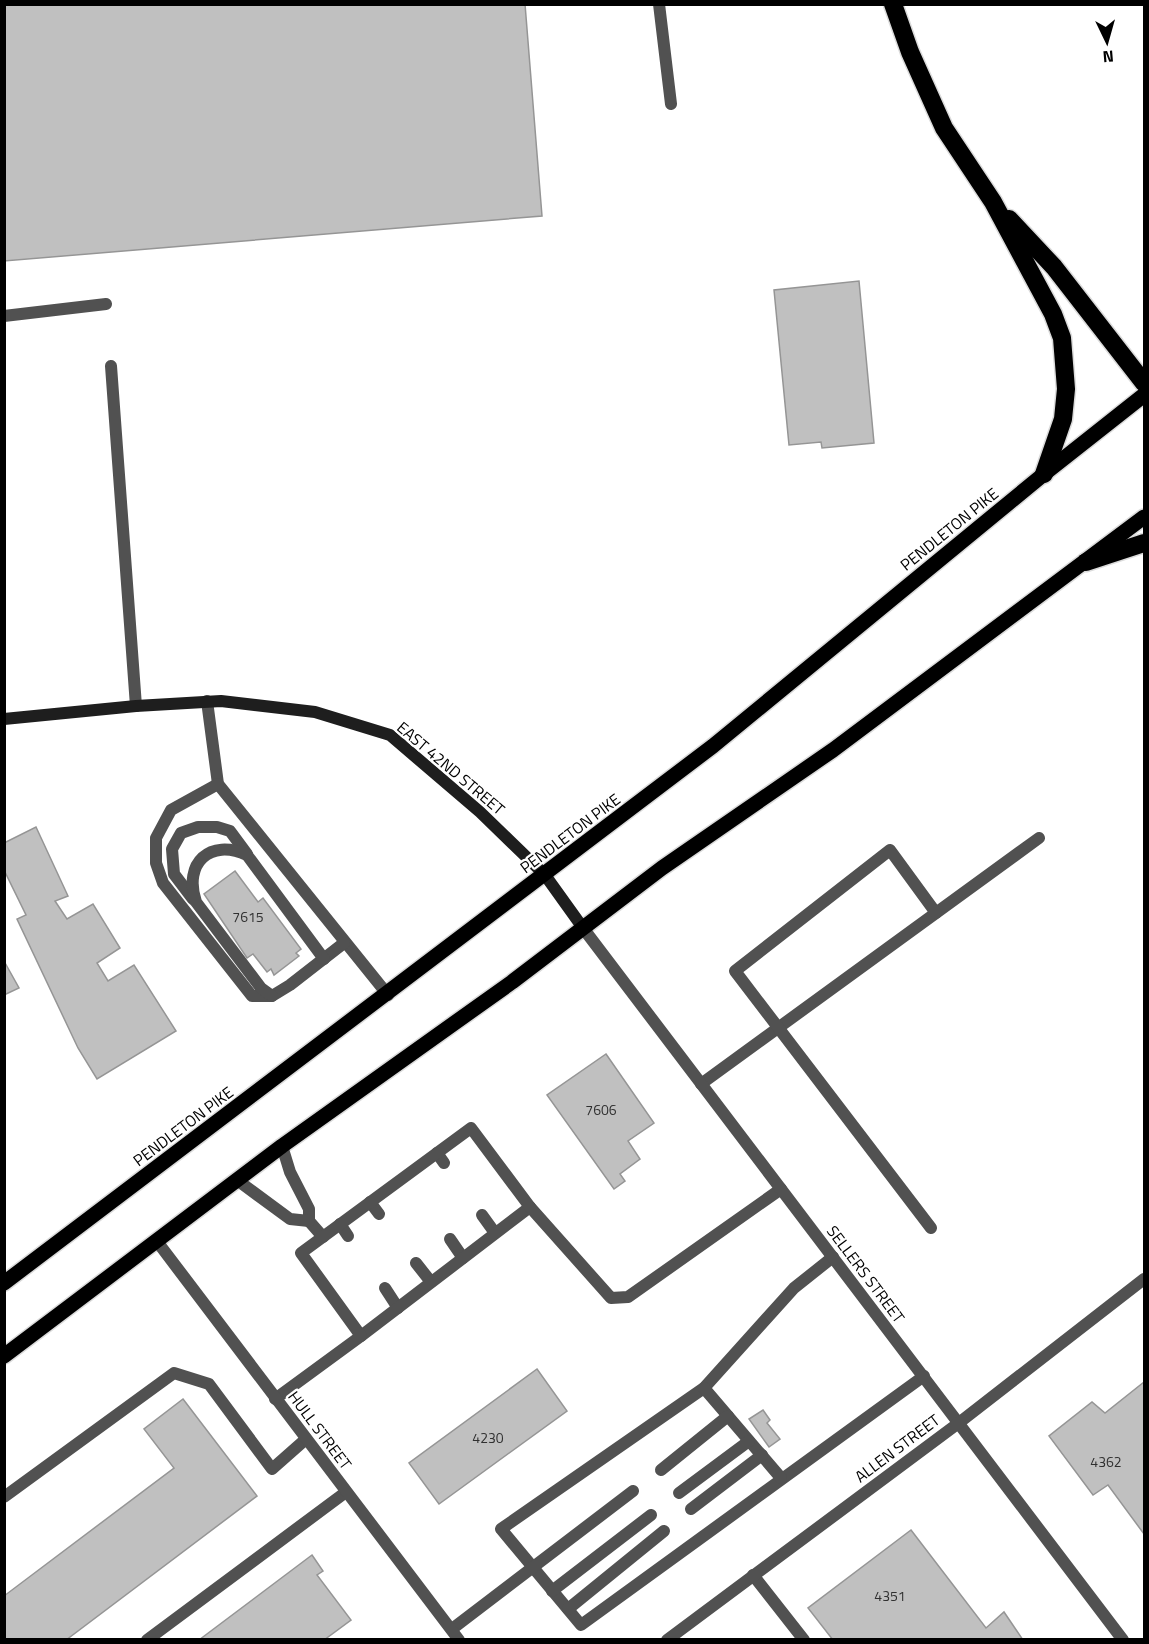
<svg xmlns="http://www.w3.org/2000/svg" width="1149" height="1644" font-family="'Titillium Web',sans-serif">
<rect width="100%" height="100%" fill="#fff"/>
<g fill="#c0c0c0" stroke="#959595" stroke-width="1.5">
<path d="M4 4H525L542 216 4 261Z"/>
<path d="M859 281 874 443 822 448 821 442 789 445 774 290Z"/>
<path d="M36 827 68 896 55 901 67 919 93 904 120 948 97 963 108 981 134 965 176 1031 97 1079 78 1048 17 919 26 915 4 870V843Z"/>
<path d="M235 871 258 902 263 898 301 949 296 953 299 956 274 975 271 969 267 972 253 954 247 958 204 894Z"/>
<path d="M4 961 19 988 4 995Z"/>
<path d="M606 1054 654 1123 628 1141 640 1159 620 1174 625 1181 614 1189 547 1095Z"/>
<path d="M537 1369 567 1411 439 1504 409 1463Z"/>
<path d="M1144 1382V1534L1108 1485 1093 1495 1049 1436 1092 1402 1105 1413Z"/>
<path d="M183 1399 257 1496 66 1640H4V1596L174 1468 144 1429Z"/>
<path d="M763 1410 770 1420 767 1423 780 1439 769 1447 749 1419Z"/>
<path d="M911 1530 986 1628 1004 1612 1023 1640H833L808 1608Z"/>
<path d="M312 1555 323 1571 317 1575 351 1620 324 1640H199Z"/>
</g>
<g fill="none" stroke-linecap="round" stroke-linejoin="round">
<defs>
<g id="primary">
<path d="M4 1283 713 746 1044 474 1144 395"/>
<path d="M4 1356 282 1146 512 982 662 868 833 750 1144 517"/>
</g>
<g id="highway">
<path d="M893 4 910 52 944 128 993 202 1053 314 1062 338 1066 389 1063 419 1044 474"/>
<path d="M1009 219 1054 267 1144 383"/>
<path d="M1086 562 1144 543"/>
</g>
</defs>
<use href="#primary" stroke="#dbdbdb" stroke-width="18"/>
<use href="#highway" stroke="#dbdbdb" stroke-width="21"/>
<g stroke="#515151" stroke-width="12">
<path d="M659 4 671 104"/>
<path d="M4 316 106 304"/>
<path d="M111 366 136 706"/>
<path d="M207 701 218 784 388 995"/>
<path d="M218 784 171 810 156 838V863L163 883 252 996H272L290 985 344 943"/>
<path d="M193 899 174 874 172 849 181 833 198 827H217L230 831 247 854"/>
<path d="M272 996 261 988 196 902C183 863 210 838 247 855L324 959"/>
<path d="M701 1084 1039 838"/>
<path d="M282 1146 290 1172 309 1209V1221L323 1237"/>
<path d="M437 1153 444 1163"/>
<path d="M237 1180 290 1219 309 1221"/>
<path d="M370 1202 379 1214"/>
<path d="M482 1215 495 1233"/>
<path d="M340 1224 348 1236"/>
<path d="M931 1228 735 971 890 850 936 913"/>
<path d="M450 1239 463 1258"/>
<path d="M833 1257 794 1288 704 1388 501 1529 581 1625 924 1376"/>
<path d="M416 1263 431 1282"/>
<path d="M385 1288 398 1308"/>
<path d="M361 1336 530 1207"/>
<path d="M704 1388 781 1478"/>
<path d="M275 1399 361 1336 301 1253 471 1128 530 1207 611 1298 628 1297 781 1189"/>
<path d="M661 1470 728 1416"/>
<path d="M679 1493 749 1441"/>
<path d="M4 1497 174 1373 209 1384 272 1469 306 1439"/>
<path d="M691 1509 762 1455"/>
<path d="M753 1575 804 1640"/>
<path d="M552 1591 651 1515"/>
<path d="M568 1609 664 1531"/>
<path d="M452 1629 633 1491"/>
<path d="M147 1640 346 1492"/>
</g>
<g stroke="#515151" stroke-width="12">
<path d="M583 928 1123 1640"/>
<path d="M156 1240 459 1640"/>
<path d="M667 1640 960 1422 1144 1279"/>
</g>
<path stroke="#1e1e1e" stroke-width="12" d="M4 719 136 706 221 701 315 712 390 735 480 812 545 875 583 928"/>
<use href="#primary" stroke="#000" stroke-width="15"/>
<use href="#highway" stroke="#000" stroke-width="18"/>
</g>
<g text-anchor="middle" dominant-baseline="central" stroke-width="4.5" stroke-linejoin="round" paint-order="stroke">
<g font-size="14" fill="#303030">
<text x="248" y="916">7615</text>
<text x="601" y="1109">7606</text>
<text x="488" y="1437">4230</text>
<text x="1106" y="1461">4362</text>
<text x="890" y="1595">4351</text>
</g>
<g font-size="16" fill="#000" stroke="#fff">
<text transform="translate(949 529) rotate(-39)">PENDLETON PIKE</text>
<text transform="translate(451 768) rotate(40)">EAST 42ND STREET</text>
<text transform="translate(570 833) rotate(-37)">PENDLETON PIKE</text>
<text transform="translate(183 1126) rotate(-37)">PENDLETON PIKE</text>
<text transform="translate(866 1274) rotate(53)">SELLERS STREET</text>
<text transform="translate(320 1430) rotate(53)">HULL STREET</text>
<text transform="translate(897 1448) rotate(-37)">ALLEN STREET</text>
</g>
</g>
<rect width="1149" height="1644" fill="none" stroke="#000000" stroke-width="12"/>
<g transform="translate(1107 42) rotate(175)" stroke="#ffffff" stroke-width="4.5" paint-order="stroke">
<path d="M0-4.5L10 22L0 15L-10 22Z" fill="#000000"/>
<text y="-9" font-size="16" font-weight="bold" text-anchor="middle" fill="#000000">N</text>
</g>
</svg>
